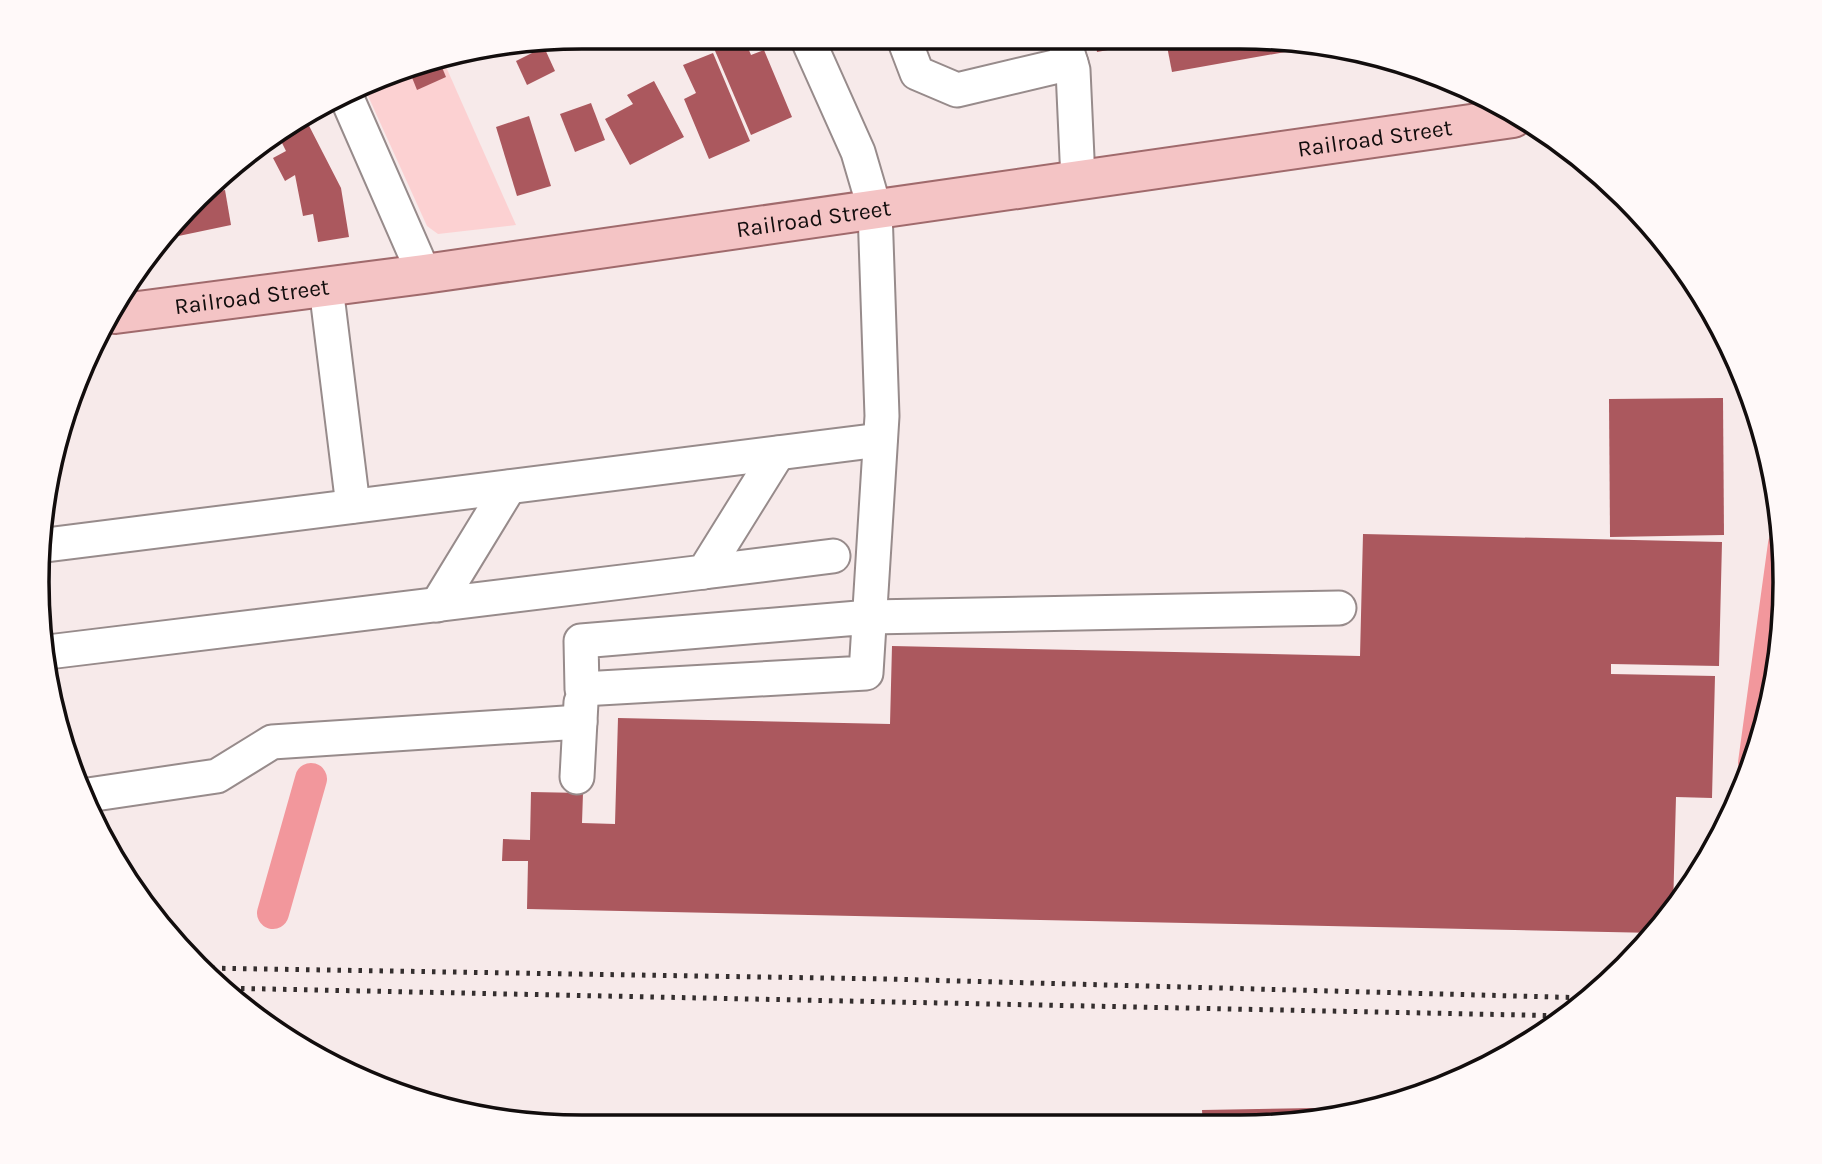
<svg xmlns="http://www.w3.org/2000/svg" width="1822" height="1164" font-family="Karla,sans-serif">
<rect width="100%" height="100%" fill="#f7eaea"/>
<path fill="#fcd1d2" d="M443 60 516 225 438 234 427 226 364 87 407 66Z"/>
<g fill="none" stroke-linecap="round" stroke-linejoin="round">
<g stroke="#f2979c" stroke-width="32">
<path d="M1754 763 1784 544"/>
<path d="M273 913 311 779"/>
</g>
</g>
<g fill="#ab585e">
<path d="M714 38H744L751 55 764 50 792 117 751 135 710 39Z"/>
<path d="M1095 40H1152V42L1097 52Z"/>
<path d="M1166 41H1312L1325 45 1172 72Z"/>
<path d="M544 47 555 71 527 85 516 61Z"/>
<path d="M713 53 750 141 709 159 684 99 696 93 683 65Z"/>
<path d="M439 60 446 77 417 90 409 70 427 62Z"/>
<path d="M654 81 684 137 630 165 605 119 633 104 627 95Z"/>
<path d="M591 103 605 140 575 152 560 114Z"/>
<path d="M304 116 341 188 349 237 318 242 313 214 303 216 295 175 285 181 273 158 286 151 276 131Z"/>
<path d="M529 116 551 186 517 196 496 127Z"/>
<path d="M225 190 231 225 169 238 168 233 210 193Z"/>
<path d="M1723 398 1724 535 1610 537 1609 399Z"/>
<path d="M1363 534 1722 542 1719 666 1611 664V674L1715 676 1712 798 1676 797 1673 909 1656 933 527 909 528 861H502L503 839 530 840 531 792 583 793 582 823 615 824 618 718 890 724 892 646 1360 656Z"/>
<path d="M1379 1107 1275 1126H1203L1202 1110Z"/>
</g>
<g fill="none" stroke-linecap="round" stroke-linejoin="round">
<defs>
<g id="minor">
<path d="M807 38 858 152 875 210 882 416 866 673 582 689 581 641 870 617 1339 608"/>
<path d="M904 39 917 73 957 90 1071 63"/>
<path d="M1064 40 1073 70 1078 180"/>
<path d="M346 96 424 274"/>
<path d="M326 287 353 506"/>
<path d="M38 546 880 440"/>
<path d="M704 572 833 556"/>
<path d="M437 605 509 487"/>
<path d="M48 652 704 572 778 453"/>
<path d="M577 777 581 702"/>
<path d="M88 795 217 776 272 742 580 722"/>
</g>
<g id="major">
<path id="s1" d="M115 314 424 274 1513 118"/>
</g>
</defs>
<use href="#minor" stroke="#978b8b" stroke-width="37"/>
<use href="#major" stroke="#a06a6c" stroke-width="42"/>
<use href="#minor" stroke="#fff" stroke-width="33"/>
<use href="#major" stroke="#f4c4c5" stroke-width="38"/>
<g stroke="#342e2e" stroke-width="5" stroke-dasharray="3.5 7" stroke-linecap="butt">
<path d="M201 968 886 979 1590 998"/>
<path d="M220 988 1569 1016"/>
</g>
</g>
<g text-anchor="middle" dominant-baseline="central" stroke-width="7" stroke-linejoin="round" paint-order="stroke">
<g font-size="23" fill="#120d0d" stroke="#fff9f9">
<text stroke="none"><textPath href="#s1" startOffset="1272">Railroad Street</textPath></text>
<text stroke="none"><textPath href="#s1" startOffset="705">Railroad Street</textPath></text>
<text stroke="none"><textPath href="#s1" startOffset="138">Railroad Street</textPath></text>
</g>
</g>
<path d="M0 0H1822V1164H0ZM582 49H1240A533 533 0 0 1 1773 582V582A533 533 0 0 1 1240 1115H582A533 533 0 0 1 49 582V582A533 533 0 0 1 582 49Z" fill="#fff9f9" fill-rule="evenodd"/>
<path fill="none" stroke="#120d0d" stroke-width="3.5" d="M582 49H1240A533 533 0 0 1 1773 582V582A533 533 0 0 1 1240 1115H582A533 533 0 0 1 49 582V582A533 533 0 0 1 582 49Z"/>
</svg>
